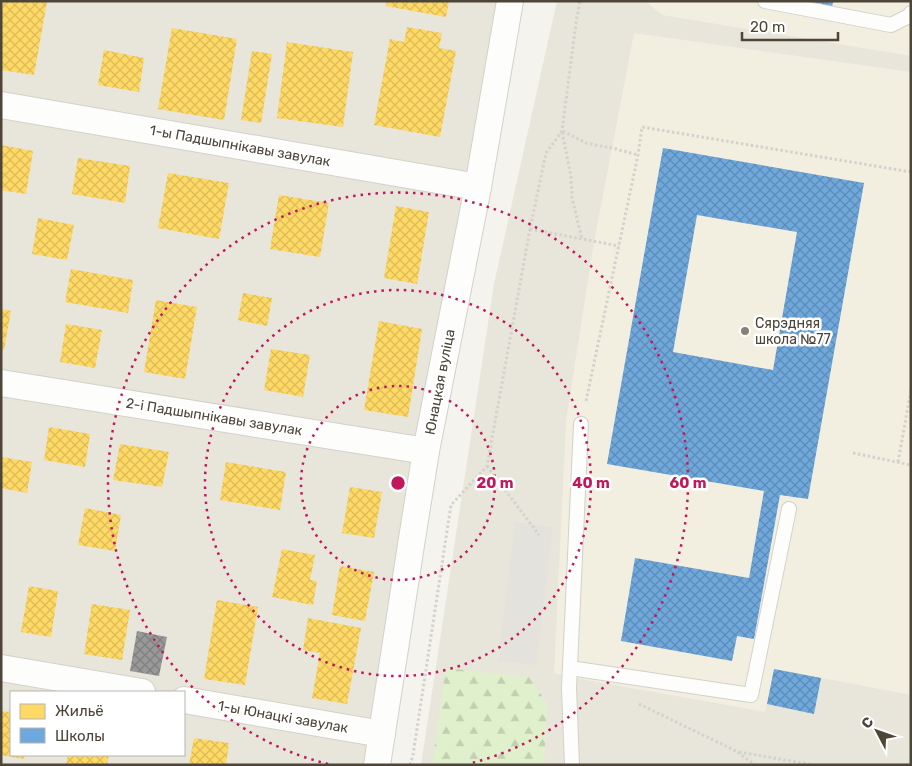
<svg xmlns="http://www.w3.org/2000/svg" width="912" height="766" font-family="Rubik,sans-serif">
<defs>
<pattern id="forest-firs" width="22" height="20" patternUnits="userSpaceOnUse" patternTransform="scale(1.25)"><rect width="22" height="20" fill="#e0f0cc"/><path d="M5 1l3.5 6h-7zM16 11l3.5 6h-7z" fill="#c2cfb0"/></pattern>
<pattern id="homes-cross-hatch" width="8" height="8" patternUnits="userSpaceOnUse" patternTransform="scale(1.25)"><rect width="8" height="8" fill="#ffd966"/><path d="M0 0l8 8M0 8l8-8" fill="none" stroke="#dcbc59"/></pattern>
<pattern id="schools-cross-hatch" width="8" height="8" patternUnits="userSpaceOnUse" patternTransform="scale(1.25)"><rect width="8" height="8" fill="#6fa8dc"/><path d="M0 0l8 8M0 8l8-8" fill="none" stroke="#5d8bb3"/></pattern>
<pattern id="industry-cross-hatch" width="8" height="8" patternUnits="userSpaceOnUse" patternTransform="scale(1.25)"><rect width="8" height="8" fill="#999"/><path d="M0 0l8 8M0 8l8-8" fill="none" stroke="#7f7f7e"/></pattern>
</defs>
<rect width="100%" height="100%" fill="#f4f3ee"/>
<g fill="#e8e5db" fill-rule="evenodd">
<path d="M1 1H501L374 765H1ZM11 692H184V755H11Z"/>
<path d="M557 1H911V765H421L494 284Z"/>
</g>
<g fill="#f2eee0">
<path d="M645 1H911V56L662 15Z"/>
<path d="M634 33 911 72V695L775 669 765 712 570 677 554 673 566 421 594 242Z"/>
</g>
<path fill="url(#forest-firs)" d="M446 668 529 677 547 703 544 765H432Z"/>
<path fill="#e3e2dc" d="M515 522 553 527 536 665 498 661Z"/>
<g fill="url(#homes-cross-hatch)">
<path d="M3 1 47 2 34 75 1 70V13Z"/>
<path d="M387 1H449L446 17 386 6Z"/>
<path d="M407 27 442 33 439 48 456 51 440 137 374 125 390 39 404 42Z"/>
<path d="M172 28 237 39 224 120 158 109Z"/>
<path d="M287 42 353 52 343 127 277 118Z"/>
<path d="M104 50 144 58 139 92 98 85Z"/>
<path d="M252 51 272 54 261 123 241 120Z"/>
<path d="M1 145 33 151 26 194 1 190Z"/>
<path d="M78 158 130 166 125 203 72 194Z"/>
<path d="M168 173 229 183 219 239 158 228Z"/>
<path d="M279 195 329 203 320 257 270 249Z"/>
<path d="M396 206 429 212 417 284 384 278Z"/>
<path d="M38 218 74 225 67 260 32 254Z"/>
<path d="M71 269 133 280 128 313 65 302Z"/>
<path d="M243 293 272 298 267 326 238 320Z"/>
<path d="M156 300 197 307 185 379 144 372Z"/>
<path d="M1 309 11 311 4 350 1 349Z"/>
<path d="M379 321 422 329 408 417 364 410Z"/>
<path d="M66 324 102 330 95 368 60 362Z"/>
<path d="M271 349 310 355 303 397 264 390Z"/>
<path d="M49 427 90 434 85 467 44 460Z"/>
<path d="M120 444 169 452 162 487 113 480Z"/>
<path d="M1 457 32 462 27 493 1 488Z"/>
<path d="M226 462 286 472 280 510 220 500Z"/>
<path d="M350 487 382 492 374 538 342 533Z"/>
<path d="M85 508 121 515 115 551 78 545Z"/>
<path d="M282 549 315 555 310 580 317 581 313 605 272 597Z"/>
<path d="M340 566 374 572 365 621 332 615Z"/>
<path d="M29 586 58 591 51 637 21 632Z"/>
<path d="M217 600 258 607 245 685 204 679Z"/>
<path d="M92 604 130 610 122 660 84 654Z"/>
<path d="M308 618 361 628 347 704 312 698 320 653 303 650Z"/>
<path d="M1 711 11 712V755H25L24 759 1 755Z"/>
<path d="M194 738 229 743 226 765H189Z"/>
<path d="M68 755H109L107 765H66Z"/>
</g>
<g fill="url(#schools-cross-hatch)" fill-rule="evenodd">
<path d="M799 1H833L832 8Z"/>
<path d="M663 148 864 183 808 499 780 495 754 639 737 636 732 661 621 641 635 558 749 578 764 491 607 464ZM697 215 797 232 773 370 673 352Z"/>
<path d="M774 669 821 678 814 714 767 704Z"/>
</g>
<path fill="url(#industry-cross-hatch)" d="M137 631 167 637 159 676 130 671Z"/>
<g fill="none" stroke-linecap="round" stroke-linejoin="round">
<defs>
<g id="service">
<path d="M765 1 891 25 909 16 911 13"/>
<path d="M570 668 751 695 789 509"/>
<path d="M572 765 569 688 581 424"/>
</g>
<g id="minor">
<path d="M1 105 478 187"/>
<path d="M1 383 426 451"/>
<path d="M1 668 142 692"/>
<path d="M184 700 382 734"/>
<path d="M377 765 411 545 426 451 478 187 510 1"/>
</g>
</defs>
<use href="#service" stroke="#d2d1cb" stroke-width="16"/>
<use href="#minor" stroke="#d2d1cb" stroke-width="28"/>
<g stroke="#d4d2cc" stroke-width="3" stroke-dasharray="2.5 2.5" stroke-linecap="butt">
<path d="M563 131 586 143 612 148 638 155"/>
<path d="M562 132 571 176 572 198 582 239"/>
<path d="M530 229 619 246"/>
<path d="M586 401 638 155 642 127 911 172"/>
<path d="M853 453 911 465"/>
<path d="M898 462 911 390"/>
<path d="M487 466 539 535"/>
<path d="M639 704 736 751 755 765"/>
<path d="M739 752 814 765"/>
<path d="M410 765 413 755 451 505 487 466 530 229 546 153 562 131 576 23 580 1"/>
</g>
<use href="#service" stroke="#fdfdfc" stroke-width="14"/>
<use href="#minor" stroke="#fdfdfc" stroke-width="26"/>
</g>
<g fill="none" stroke="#c2185b" stroke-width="2.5" stroke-dasharray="2.5 5">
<circle cx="398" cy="483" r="97"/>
<circle cx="398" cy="483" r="193"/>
<path d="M328 764A290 290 0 1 1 468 764"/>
</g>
<circle fill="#878278" stroke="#fff" stroke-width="2" cx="745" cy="331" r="5"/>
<g text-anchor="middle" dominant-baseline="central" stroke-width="5" stroke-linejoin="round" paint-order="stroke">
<g font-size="14" fill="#4c4538" stroke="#fff">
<text transform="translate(240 146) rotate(10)">1-ы Падшыпнікавы завулак</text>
<text transform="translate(440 382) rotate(-79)">Юнацкая вуліца</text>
<text transform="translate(214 417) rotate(9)">2-і Падшыпнікавы завулак</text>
<text transform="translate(283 717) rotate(10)">1-ы Юнацкі завулак</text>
</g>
<g font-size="14" fill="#4c4538" stroke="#fff" text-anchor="start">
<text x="755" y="323">Сярэдняя<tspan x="755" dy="16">школа №77</tspan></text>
</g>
</g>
<circle cx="398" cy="483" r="8" fill="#c2185b" stroke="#fff" stroke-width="2.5"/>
<g font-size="15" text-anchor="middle" font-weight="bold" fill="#c2185b" stroke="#fff" stroke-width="5" stroke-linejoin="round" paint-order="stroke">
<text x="495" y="488">20 m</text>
<text x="591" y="488">40 m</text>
<text x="688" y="488">60 m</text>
</g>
<rect width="912" height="766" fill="none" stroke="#4c4538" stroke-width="5"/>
<rect x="10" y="691" width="175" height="65" fill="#ffffff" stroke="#b7b5af"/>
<rect x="20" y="704" width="25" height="15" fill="#ffd966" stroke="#b7b5af"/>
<text x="55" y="716" font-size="15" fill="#4c4538">Жильё</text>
<rect x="20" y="728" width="25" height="15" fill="#6fa8dc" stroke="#b7b5af"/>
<text x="55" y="741" font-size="15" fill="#4c4538">Школы</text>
<g transform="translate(877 731) rotate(311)" stroke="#ffffff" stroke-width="4" paint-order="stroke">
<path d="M0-4L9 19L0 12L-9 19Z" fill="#4c4538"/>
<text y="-8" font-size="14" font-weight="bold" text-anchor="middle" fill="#4c4538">С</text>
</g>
<path d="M742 32v8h96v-8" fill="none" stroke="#4c4538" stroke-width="2.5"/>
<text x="750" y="32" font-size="15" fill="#4c4538" stroke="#ffffff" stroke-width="4" paint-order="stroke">20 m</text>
</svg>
